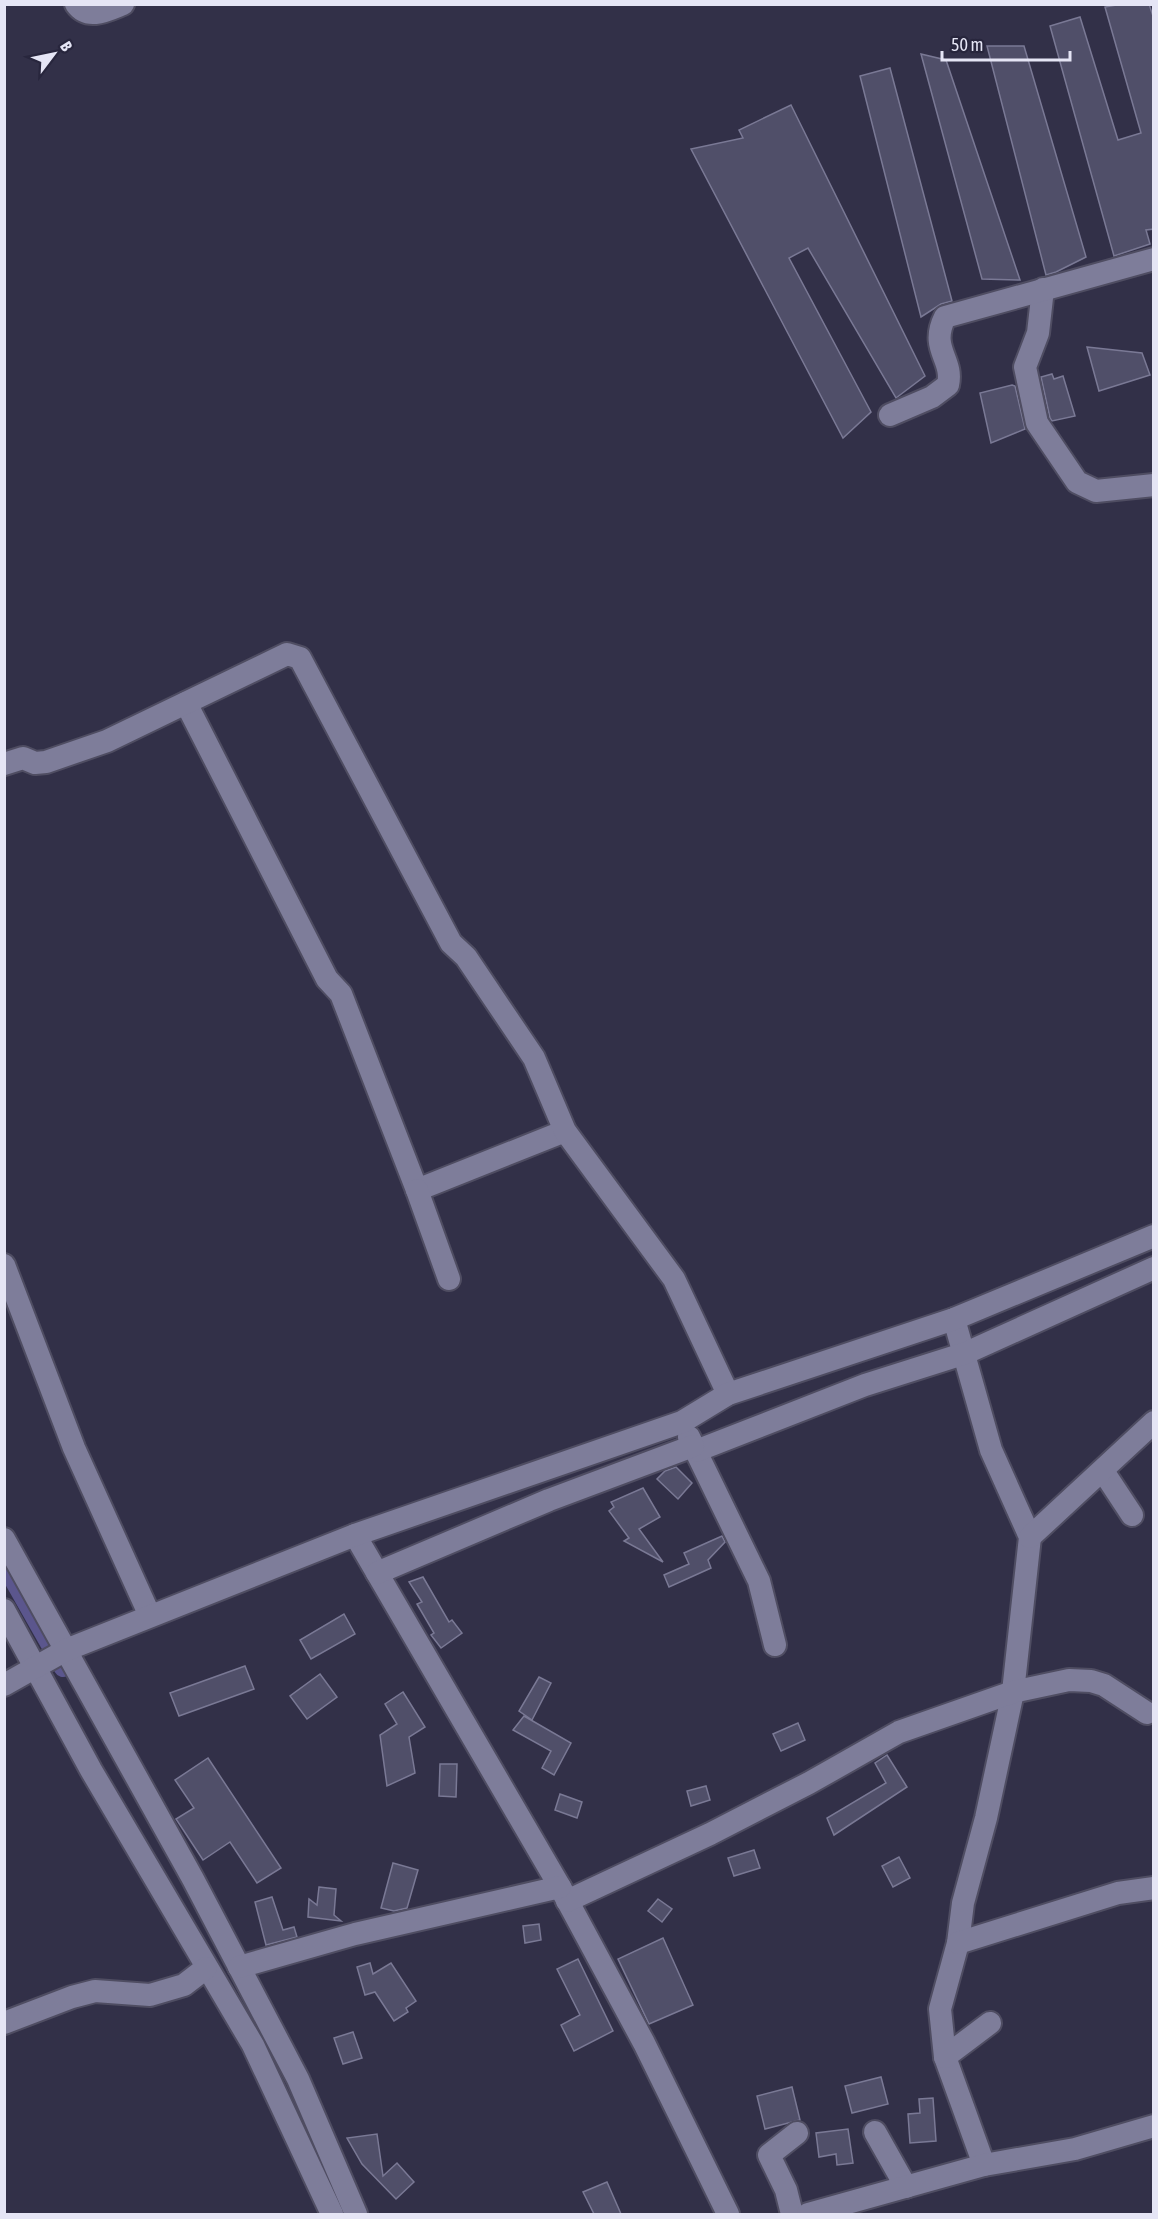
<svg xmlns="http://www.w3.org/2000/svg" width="1158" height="2219" font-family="'Asap Condensed',sans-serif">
<rect width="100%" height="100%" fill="#323048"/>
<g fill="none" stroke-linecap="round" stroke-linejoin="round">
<path stroke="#5b568d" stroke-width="18" d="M4 1564 63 1668"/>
</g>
<g fill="#504f69" stroke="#7a7995" stroke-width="1.5">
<path d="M1122 4H1149L1154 19V229L1146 230 1150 244 1114 256 1050 26 1080 17 1118 140 1141 133 1105 7Z"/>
<path d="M987 46H1024L1086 257 1056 272 1046 275Z"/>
<path d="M921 54 946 60 1020 280 982 279Z"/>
<path d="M890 68 952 301 941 304 921 317 860 76Z"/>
<path d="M791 105 925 376 896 398 808 248 789 258 871 412 843 438 691 149 743 138 739 130Z"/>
<path d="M1087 347 1142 353 1150 375 1099 391Z"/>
<path d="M1052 374 1054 379 1063 376 1075 416 1052 421 1050 418 1041 377Z"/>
<path d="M1012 385 1015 386 1025 429 991 443 980 393Z"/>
<path d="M676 1467 692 1483 678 1499 657 1479 665 1471Z"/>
<path d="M643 1488 660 1517 639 1529 663 1562 624 1541 629 1538 609 1511 614 1507 611 1502Z"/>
<path d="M722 1536 725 1542 708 1560 711 1568 669 1587 664 1575 689 1564 684 1553Z"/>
<path d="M423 1577 449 1622 452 1620 462 1633 441 1648 431 1635 434 1633 417 1604 422 1602 409 1582Z"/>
<path d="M344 1614 355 1634 311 1659 300 1640Z"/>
<path d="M245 1666 254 1689 179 1716 170 1693Z"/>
<path d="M320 1674 337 1697 307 1719 290 1696Z"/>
<path d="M539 1677 551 1683 532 1720 519 1711Z"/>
<path d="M403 1692 425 1727 409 1737 415 1773 387 1786 380 1735 397 1724 385 1704Z"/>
<path d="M524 1716 571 1743 554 1775 542 1768 551 1751 513 1730Z"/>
<path d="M798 1723 805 1740 781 1751 773 1734Z"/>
<path d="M887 1755 907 1787 834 1835 827 1818 886 1783 875 1763Z"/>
<path d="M208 1758 281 1868 257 1883 230 1842 203 1860 176 1819 194 1808 175 1780Z"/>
<path d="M440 1764H457L456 1797 439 1796Z"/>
<path d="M706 1786 710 1800 691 1806 687 1791Z"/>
<path d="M560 1794 582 1802 577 1818 555 1810Z"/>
<path d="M754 1850 760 1868 734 1876 728 1858Z"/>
<path d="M899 1857 910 1878 893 1887 882 1866Z"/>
<path d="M393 1863 418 1870 407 1908 394 1911 381 1908Z"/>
<path d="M319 1887 336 1889 334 1915 341 1921 308 1917 309 1899 317 1905Z"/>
<path d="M272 1897 283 1930 294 1927 297 1937 266 1945 255 1902Z"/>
<path d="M658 1899 672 1909 662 1922 648 1911Z"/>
<path d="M539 1924 541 1940 525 1943 523 1926Z"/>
<path d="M663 1938 693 2005 649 2024 618 1959Z"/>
<path d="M578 1959 613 2031 574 2051 561 2025 580 2015 557 1969Z"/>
<path d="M370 1963 373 1974 391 1963 416 2001 406 2008 408 2012 394 2021 375 1992 365 1995 357 1967Z"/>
<path d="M353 2032 362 2058 343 2064 334 2038Z"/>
<path d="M881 2077 888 2104 852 2113 845 2086Z"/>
<path d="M792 2087 800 2120 765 2129 757 2096Z"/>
<path d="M933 2098 936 2141 910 2143 908 2114 920 2113 919 2099Z"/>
<path d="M848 2129 853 2163 837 2165 836 2154 819 2157 816 2133Z"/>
<path d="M377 2134 383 2176 397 2163 414 2182 396 2199 362 2164 347 2138Z"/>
<path d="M607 2182 621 2214H594L583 2192Z"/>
</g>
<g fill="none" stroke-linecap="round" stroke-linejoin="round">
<defs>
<g id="minor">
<path d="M76 4C88 21 108 10 123 4"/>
<path d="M1043 289 1038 333 1025 367 1037 423 1077 482 1096 491 1154 485"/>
<path d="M890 415 932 397 948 385C954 359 929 349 945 317L1154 259"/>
<path d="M186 703 327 979 341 994 417 1190 565 1131"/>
<path d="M4 764 23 758 35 763 46 762 107 741 287 654 300 658 451 943 466 957 534 1058 565 1131 674 1279 728 1394"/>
<path d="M417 1190 449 1279"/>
<path d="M4 1265 74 1448 150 1616"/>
<path d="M954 1319 991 1450 1030 1537 1013 1692 986 1818 963 1903 958 1943 940 2009 945 2057 984 2165"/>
<path d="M689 1437 759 1581 775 1645"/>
<path d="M696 1451 865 1385 966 1353 1154 1268"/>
<path d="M1103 1471 1132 1515"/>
<path d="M355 1535 560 1887 644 2043 728 2214"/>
<path d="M1030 1537 1154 1422"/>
<path d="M4 1539 193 1879 298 2079 356 2214"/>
<path d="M377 1573 549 1500 693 1446"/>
<path d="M4 1610 91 1770 253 2045 332 2214"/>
<path d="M4 1685 66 1650 355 1535 682 1422 728 1394 954 1319 1154 1236"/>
<path d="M567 1901 710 1834 809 1783 899 1732 1013 1692 1069 1680 1091 1681 1104 1685 1147 1713"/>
<path d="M958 1943 1118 1893 1154 1888"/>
<path d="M239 1967 355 1934 560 1887"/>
<path d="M4 2023 72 1997 95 1991 150 1995 184 1985 206 1968"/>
<path d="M945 2057 990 2023"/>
<path d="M875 2132 906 2187"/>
<path d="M792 2214 786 2190 769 2155 797 2133"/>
<path d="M808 2214 984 2165 1075 2149 1154 2126"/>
</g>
</defs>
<use href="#minor" stroke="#4f4d62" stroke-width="26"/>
<use href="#minor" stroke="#7e7d9a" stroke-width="22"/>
</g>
<rect width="1158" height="2219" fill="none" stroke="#e5e5f5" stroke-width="12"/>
<g transform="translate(54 54) rotate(58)" stroke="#28263d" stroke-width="4.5" paint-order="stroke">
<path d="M0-4.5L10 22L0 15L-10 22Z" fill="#e5e5f5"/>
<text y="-9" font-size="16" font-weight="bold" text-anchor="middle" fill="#e5e5f5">B</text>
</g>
<path d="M942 51v9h128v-9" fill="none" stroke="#e5e5f5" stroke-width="3"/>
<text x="951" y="51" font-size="18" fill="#e5e5f5" stroke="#28263d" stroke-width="4.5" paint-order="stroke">50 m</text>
</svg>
